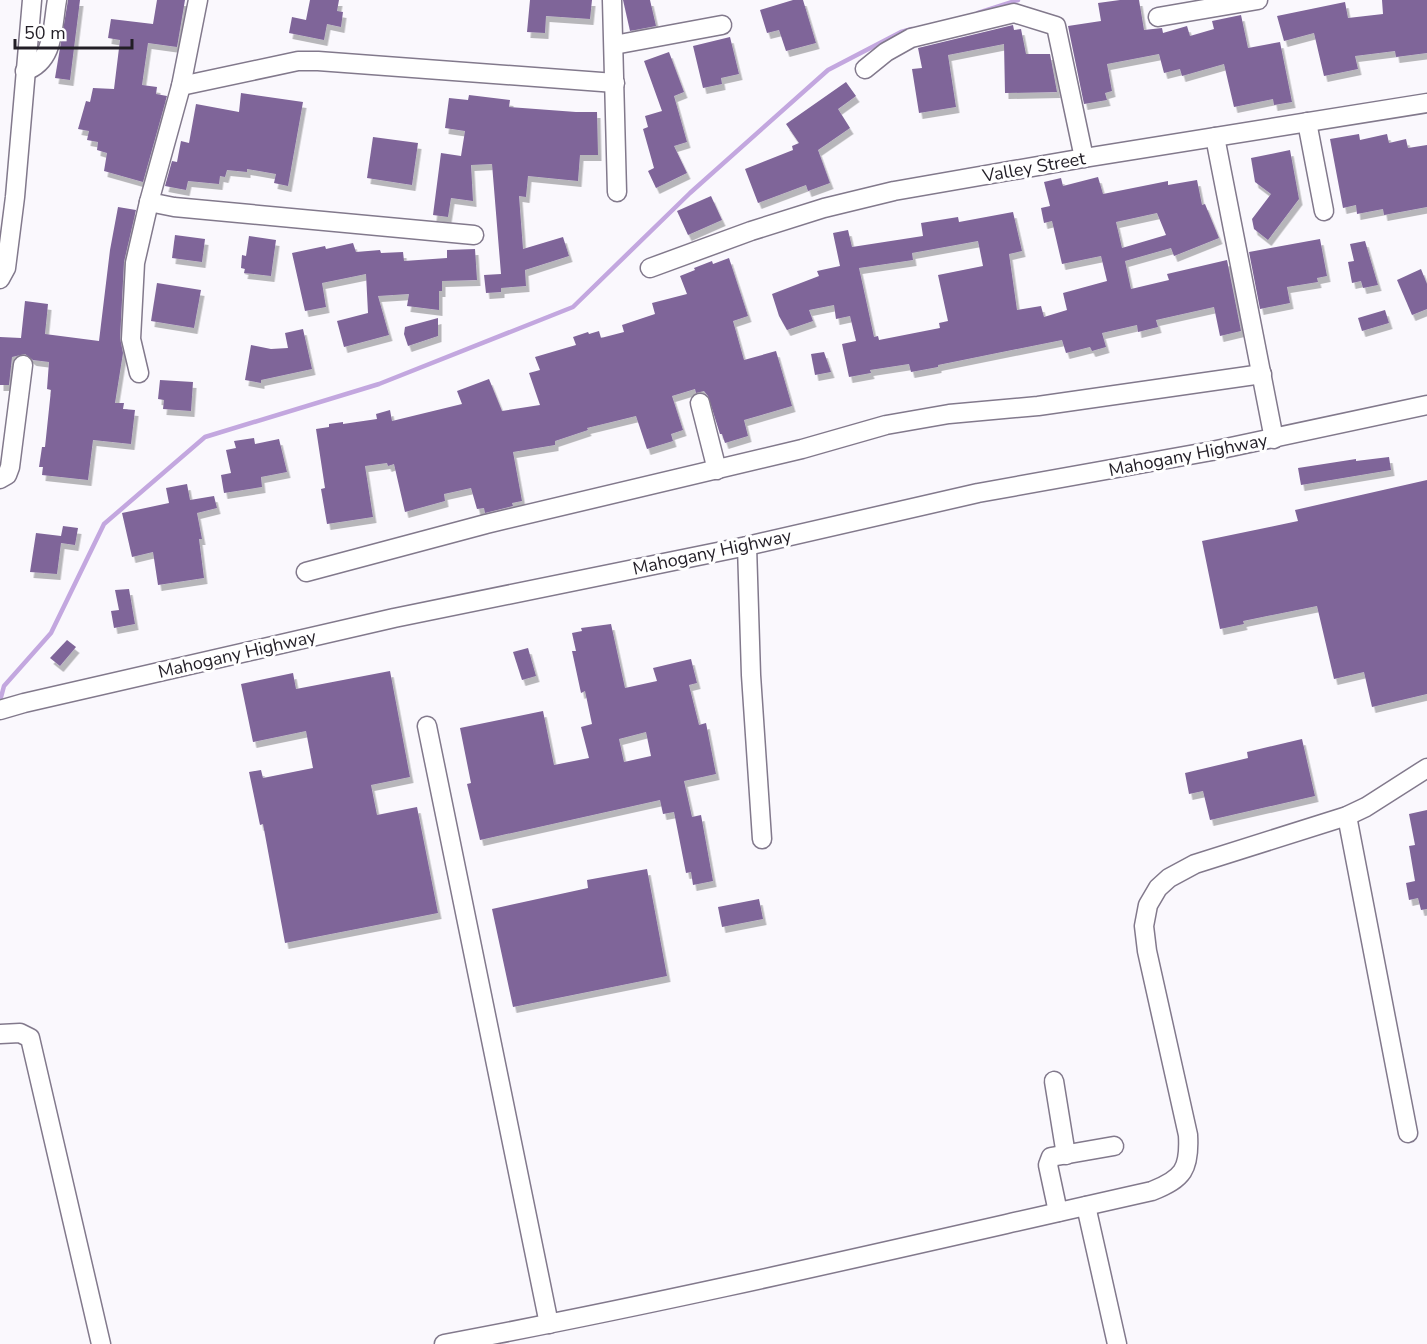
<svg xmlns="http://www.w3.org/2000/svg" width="1427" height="1344" font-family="'Nunito Sans',sans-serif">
<defs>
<filter id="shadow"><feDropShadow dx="3.5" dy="6" stdDeviation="0" flood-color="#0004"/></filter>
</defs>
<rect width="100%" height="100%" fill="#faf8fd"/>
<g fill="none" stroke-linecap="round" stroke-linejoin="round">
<g stroke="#c3a7df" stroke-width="4.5">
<path d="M978 13 1018 0"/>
<path d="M0 701 4 686 51 633 104 524 205 437 379 384 573 307 690 193 828 70 901 32 912 29"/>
</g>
</g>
<g fill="#7f6599" fill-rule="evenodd" filter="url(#shadow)">
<path d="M68 0H80L70 80 55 78Z"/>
<path d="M157 0H185L177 47 148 43 142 85 157 87 156 94 167 96 143 182 104 171 107 153 97 150 98 142 87 140 89 131 78 129 86 101 90 102 93 88 114 89 120 40 108 38 111 19 153 24Z"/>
<path d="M310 0H339L337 11 343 12 341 27 327 24 324 40 289 33 292 17 306 20Z"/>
<path d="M530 0H592L590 19 546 16 545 33 527 32Z"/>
<path d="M623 0H650L656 26 630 31Z"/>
<path d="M793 0H803L816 43 786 51 779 30 767 33 760 10Z"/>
<path d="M1120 0H1139L1144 30 1162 28 1163 33 1187 26 1190 36 1214 29 1212 21 1241 15 1248 48 1280 42 1292 102 1274 105 1273 99 1234 107 1224 64 1182 76 1180 69 1164 73 1159 54 1107 64 1112 91 1105 93 1107 100 1084 104 1068 26 1101 21 1098 3Z"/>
<path d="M1382 0H1427V53L1396 57 1395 51 1355 56 1358 69 1324 76 1314 33 1284 41 1277 16 1345 2 1348 18 1383 14Z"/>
<path d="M1013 25 1014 30 1021 29 1026 54H1050L1057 92 1005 93 1004 44 948 55 956 107 919 113 912 69 922 68 918 48Z"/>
<path d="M730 37 739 74 721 78 722 84 703 88 693 46Z"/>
<path d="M669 52 684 92 674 96 687 142 674 146 687 173 656 188 648 171 654 168 643 129 648 127 645 116 662 111 644 61Z"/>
<path d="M846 82 856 96 838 109 850 128 818 150 830 183 808 191 806 185 758 203 745 169 793 150 792 146 799 143 786 124Z"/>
<path d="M241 93 303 102 288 186 274 183 276 174 247 169V172L227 170 225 177 220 176 219 184 188 181 186 190 165 186 172 161 177 162 181 141 189 143 196 104 239 112Z"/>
<path d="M469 95 510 100 509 107 576 112H597L598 155H580L578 181 528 176 526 197 519 196 523 249 563 237 569 256 525 270 526 286 501 288V292L486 293 484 275 501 274 492 164 471 165 473 201 451 198 448 217 433 215 441 153 461 156 465 131 445 128 449 98 468 100Z"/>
<path d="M1359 134 1360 140 1387 134 1389 143 1406 139 1408 148 1427 145V207L1384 215 1383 209 1357 214 1356 205 1343 208 1330 139Z"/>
<path d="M373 137 418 143 412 185 367 178Z"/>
<path d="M1290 150 1299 199 1268 240 1254 229 1252 219 1271 194 1255 182 1251 158Z"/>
<path d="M1098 177 1103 194 1168 181V185L1197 180 1202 205 1205 204 1219 238 1174 256 1171 248 1125 261 1131 289 1169 280 1167 274 1227 260 1241 331 1220 336 1214 307 1156 320 1158 327 1138 332 1137 325 1102 333 1106 347 1092 351 1090 347 1066 353 1062 340 938 365V367L911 372 909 364 870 370 871 373 849 377 842 344 856 341 850 316 836 319 834 305 809 310 813 321 787 330 779 316 772 294 819 276 817 271 840 266 833 233 848 230 852 247 923 236 921 223 958 217 959 222 1013 212 1022 251 1009 254 1017 310 1041 306 1044 317 1067 310 1063 293 1107 281 1101 256 1062 264 1052 221 1044 223 1041 208 1050 206 1044 182 1061 178 1063 186ZM1157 213 1166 235 1122 248 1116 222ZM978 241 983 266 938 275 948 321 939 323 940 328 879 340 878 336 874 337 859 268 913 260 912 253Z"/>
<path d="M711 196 722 220 688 235 677 211Z"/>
<path d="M118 207 136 210 124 262 120 338 123 353 115 403H124L123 409 135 410 131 444 93 440 88 480 42 475 43 467H39L42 447H45L51 390 47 389 49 362 33 360 25 354 12 357 9 385H0V337L21 338 25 301 48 304 45 334 99 341 110 250Z"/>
<path d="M175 235 205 239 202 262 172 258Z"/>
<path d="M249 236 276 240 271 276 244 273 245 269 241 268 242 255 246 256Z"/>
<path d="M1320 239 1327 276 1317 278 1318 282 1287 287 1290 303 1260 309 1249 252Z"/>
<path d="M1365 241 1378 285 1363 288 1361 281 1352 283 1348 262 1354 261 1350 244Z"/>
<path d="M353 243 356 252 380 250 381 253 403 252 404 261 447 258V250L475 249 477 280 442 281V291H439V310L407 306 409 294 378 296 389 335 344 347 337 321 368 313 366 274 322 283 326 307 305 311 292 253 325 246 326 249Z"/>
<path d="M729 258 748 316 733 321 744 360 776 351 792 406 744 420 748 436 725 443 722 434H720L708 396 704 391 696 393 695 389 672 396 683 430 671 434 673 441 647 449 636 416 587 428 588 430 555 441V445L513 452 522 501 512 503 513 506 485 513 484 508 477 509 471 488 444 494 445 501 405 512 394 464 388 466 387 463 365 466 373 517 327 524 321 489 325 488 316 429 329 427V424L343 422V424L377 419 376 414 390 410 392 421 462 404 457 391 489 379 502 411 540 405 529 373 540 370 535 357 576 345 573 337 588 332 589 334 599 331 601 338 624 332 622 325 655 314 652 303 687 294 680 276 695 270 694 268 712 261 713 264Z"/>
<path d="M1421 269 1427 284V309L1412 315 1397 280Z"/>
<path d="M157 283 201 290 194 328 151 321Z"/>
<path d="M1385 310 1389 323 1362 331 1358 318Z"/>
<path d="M438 318V336L408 346 404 334 405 327Z"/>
<path d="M303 329 312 369 261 380V383L245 380 251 345 271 349 288 348 285 333Z"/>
<path d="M824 352 831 372 815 375 811 354Z"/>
<path d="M160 380 193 382 191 411 163 409 164 400 158 399Z"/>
<path d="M254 438 255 444 279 439 287 472 261 477 262 487 224 493 221 475 231 473 226 450 236 448 234 441Z"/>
<path d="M1389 457 1391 470 1301 485 1298 468 1356 459V461Z"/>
<path d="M1427 480V694L1372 707 1364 672 1334 679 1317 606 1243 621 1244 624 1220 629 1202 541 1298 521 1295 510Z"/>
<path d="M187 484 190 500 214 496 217 508 197 513 202 539H199L204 578 158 585 153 552 132 557 122 513 169 503 166 488Z"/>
<path d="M63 526 78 528 75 545 61 543 57 574 30 572 36 533 61 536Z"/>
<path d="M129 589 135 624 114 628 111 611 119 610 115 590Z"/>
<path d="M611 624 625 688 657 681 653 668 691 659 697 683 689 685 699 725 706 723 716 774 684 781 692 817 701 815 713 881 693 885 691 872 686 873 674 812 663 814 660 800 480 840 467 784 471 783 460 728 543 711 554 765 589 758 581 727 592 724 585 691 581 693 572 651H576L572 633 582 631 581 628ZM646 732 651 756 624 762 619 739Z"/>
<path d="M67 640 76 647 60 666 50 658Z"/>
<path d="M528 648 536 676 522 680 513 652Z"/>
<path d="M390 671 410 777 371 785 377 815 417 807 438 913 285 943 263 824 260 825 249 772 261 770 263 778 313 768 306 731 253 742 241 684 293 673 296 689Z"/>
<path d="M1302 739 1315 796 1210 820 1203 791 1189 794 1185 773 1248 758 1247 752Z"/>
<path d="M1427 810V909L1421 910 1418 898 1409 900 1406 883 1415 881 1409 846 1415 845 1409 814Z"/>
<path d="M647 869 667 976 513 1007 492 909 588 888 587 880Z"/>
<path d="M759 899 763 919 722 927 718 907Z"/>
</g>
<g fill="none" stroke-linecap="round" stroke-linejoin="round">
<defs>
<g id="minor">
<path d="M198 0 181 86 149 202 174 207 474 235"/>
<path d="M612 0 617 192"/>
<path d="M1158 17 1258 0"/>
<path d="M614 45 722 25"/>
<path d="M865 69 886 52 911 38 1014 13 1056 26 1084 158"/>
<path d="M25 71C55 61 52 27 57 0"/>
<path d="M181 86 298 61H318L615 83"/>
<path d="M1307 122 1324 211"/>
<path d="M1215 137 1274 439"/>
<path d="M650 268 751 231 824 208 894 191 1084 158 1427 103"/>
<path d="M0 279 6 268 15 197 32 0"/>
<path d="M139 373 131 339 135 263 149 202"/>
<path d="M700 403 717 470"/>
<path d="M0 479 7 475 10 467 23 365"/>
<path d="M747 546 751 675 762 839"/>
<path d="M306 572 486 524 802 449 886 425 949 414 1038 406 1262 374"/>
<path d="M0 710 24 703 394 618 747 546 978 493 1212 451 1427 405"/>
<path d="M427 726 549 1324"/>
<path d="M1347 816 1408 1133"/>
<path d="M0 1034 20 1033 30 1038 101 1344"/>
<path d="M1054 1081 1066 1155"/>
<path d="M1086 1206 1117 1344"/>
<path d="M1058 1212 1048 1165 1051 1157 1114 1146"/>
<path d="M444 1344C681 1300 916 1244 1152 1191 1183 1179 1190 1169 1188 1135L1147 951 1144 926 1148 905 1158 888 1169 878 1195 864 1347 816 1366 807 1427 768"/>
</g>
</defs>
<use href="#minor" stroke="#82798c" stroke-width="21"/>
<use href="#minor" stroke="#fff" stroke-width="18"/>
</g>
<g text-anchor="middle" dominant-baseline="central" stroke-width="6" stroke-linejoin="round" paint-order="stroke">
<g font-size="18" fill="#221e26" stroke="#fff">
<text transform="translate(1034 167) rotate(-10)">Valley Street</text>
<text transform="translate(1188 455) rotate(-11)">Mahogany Highway</text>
<text transform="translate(712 552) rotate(-12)">Mahogany Highway</text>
<text transform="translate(237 654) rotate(-13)">Mahogany Highway</text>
</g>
</g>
<path d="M15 39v9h117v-9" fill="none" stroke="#221e26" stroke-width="3"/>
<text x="24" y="39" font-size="18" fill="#221e26" stroke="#ffffff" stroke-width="4.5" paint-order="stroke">50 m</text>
</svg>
